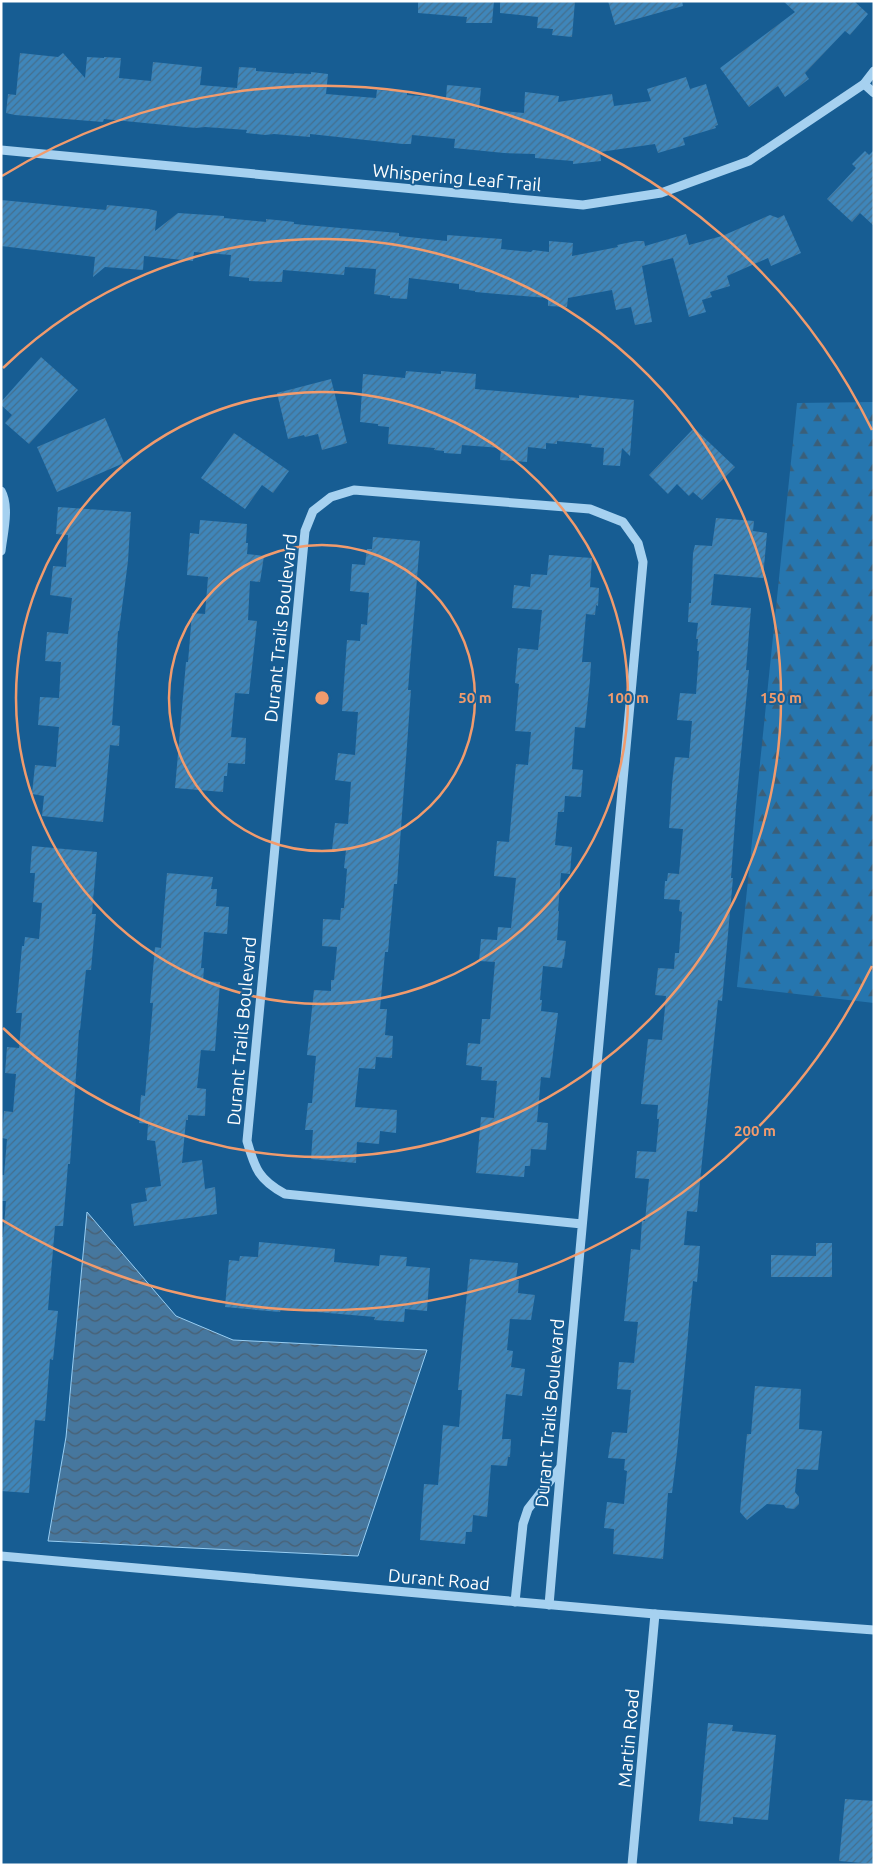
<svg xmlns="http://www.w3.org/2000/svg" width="875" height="1866" font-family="Ubuntu,sans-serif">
<defs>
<pattern id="forest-firs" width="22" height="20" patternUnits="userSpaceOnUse" patternTransform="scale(1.25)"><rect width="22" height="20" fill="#2676af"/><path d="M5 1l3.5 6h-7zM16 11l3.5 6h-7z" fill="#3b5f79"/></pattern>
<pattern id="water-waves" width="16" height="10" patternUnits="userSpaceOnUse" patternTransform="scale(1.25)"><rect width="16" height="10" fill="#46779e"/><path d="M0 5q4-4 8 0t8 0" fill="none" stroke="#495f71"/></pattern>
<pattern id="building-hatch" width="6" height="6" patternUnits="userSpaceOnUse" patternTransform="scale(1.25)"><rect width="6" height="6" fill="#3f86ba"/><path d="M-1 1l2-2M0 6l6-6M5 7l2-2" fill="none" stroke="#446f8e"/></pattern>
</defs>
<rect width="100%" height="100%" fill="#175d93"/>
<path fill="url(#forest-firs)" d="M874 402V1003L737 987 797 403Z"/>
<path fill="url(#water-waves)" stroke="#98cef3" d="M87 1212 176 1316 233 1340 427 1350 358 1556 48 1541 66 1437Z"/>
<g fill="url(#building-hatch)">
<path d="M418 1H494L492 23H466L467 17 418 13Z"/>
<path d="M500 1H575L572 37 552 35 553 29 537 28 538 17 500 13Z"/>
<path d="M608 1H682L683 6 615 25Z"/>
<path d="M783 1H854L868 14 850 35 845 31 805 73 809 79 785 97 778 86 749 107 720 68 795 12Z"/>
<path d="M20 53 58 57 63 53 85 78 87 57 104 58V57L121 58 119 78 151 81 153 62 202 67 200 85 237 88 239 67 256 68V71L294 74V73L311 74V72L328 74 326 94 376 98 377 90 407 92V95L446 98 447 85 481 88 479 109 524 113 525 92 559 96 558 102 612 94 614 106 651 101 647 89 686 77 690 89 706 84 718 125 715 126 716 128 683 138 685 145 658 153 655 144 600 152 601 161 573 164V161L535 158V154L504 153 454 148 455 139 412 135 411 144H403L310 134V137L274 134 265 135 246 133 247 130 205 127 196 128 104 119 103 122 15 115 6 113 8 94 16 95Z"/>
<path d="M874 150V226L860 213 852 222 827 199 856 168 852 164 865 151 869 155Z"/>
<path d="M1 200 106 210 107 205 149 209 157 211 155 231 178 213 224 216V218L266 222V219L286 221 294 222V224L399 233V236L447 241V235L502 239 501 249 531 252 533 250 549 252V241L573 243 572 256 618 247 617 245 636 241H644L645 246 686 234 689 245 722 236 770 215 778 218 784 215 801 253 771 266 768 258 727 276 730 286 710 292 712 297 702 300 706 312 689 317 673 258 642 266 652 322 635 325 631 307 616 310 612 290 568 298 567 307 548 306V298L475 292V291L459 289V284L409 278 407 299 390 298V296L374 294 376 269 345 267 344 275 283 270 282 282 249 281V278L229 276 231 255 194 252 193 261 144 256 143 270 105 267 93 277 95 257 1 246Z"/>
<path d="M41 357 78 390 29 444 5 423 12 415 1 405V402Z"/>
<path d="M406 371 441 374V371L476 374 475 389 579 398V395L634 400 630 456 622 448 620 466 603 465 604 448 591 447 592 444 557 441V444L546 443V449L528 447 527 462 500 460 501 448 462 445 461 454 444 453V451L434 450 435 448 388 444 389 427 378 426V424L360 422 363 374 405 378Z"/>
<path d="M331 379 347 443 322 450 318 434 305 437 304 435 288 439 277 393Z"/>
<path d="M105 418 124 463 57 492 37 447Z"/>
<path d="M694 428 735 467 702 500 693 492 689 496 677 484 668 494 649 475Z"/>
<path d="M234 433 289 471 273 493 262 485 245 509 201 478Z"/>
<path d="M58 507 131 512 128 561 119 631H118L112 725 120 726 119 746 110 745 103 822 42 816 44 796 32 794 35 765 56 767 59 727 38 725 40 697 59 698 61 662 45 661 47 632 68 634 72 598 50 595 53 566 66 567 68 535 56 534Z"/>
<path d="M716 518 754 521 753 531 767 533 763 578 714 574 711 605 751 608 746 670H749L736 807 731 878H733L722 1001 718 1000 697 1212 687 1211 684 1245 700 1246 697 1282 693 1281 677 1452 672 1493H668L663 1559 613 1554 614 1529 604 1528 607 1502 624 1504 627 1471 624 1470 625 1459 608 1458 612 1432 627 1433 631 1390 617 1389 619 1362 634 1363 638 1322 624 1321 631 1249 640 1250 642 1221H645L649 1179 635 1178 637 1151 656 1152 659 1119H657L658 1105 641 1104 648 1039 662 1040 666 996 655 995 658 968 674 969 675 953H679L682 912 679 911 680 900 664 899 665 881H667L668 873 679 874 683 829 669 828 672 784 675 757 689 758 692 721 677 720 680 693 696 694 699 651H697L698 639H696L698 623 688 622 689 603H691L693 553 695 545 712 546Z"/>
<path d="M200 520 247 524 246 543H248L247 554 264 556 260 582 250 581 248 620 257 621 249 694 235 693 231 737 246 738 245 764 228 763 227 776H224L223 792 175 788 186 662H188L192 613 205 614 208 577 187 575 190 533 199 534Z"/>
<path d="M373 537 420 541 408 690H411L401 828 397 884H394L388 952H385L380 1009H387L385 1035 393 1036 392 1058 376 1057 375 1069 359 1068 355 1107 397 1110 396 1133 380 1131 379 1144 357 1142 356 1163 311 1159 313 1130H305L308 1103H312L316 1056 307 1055 314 990 331 991V980H334L337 947 322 946 323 919 340 920 341 908H344L347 869 344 868 346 850H332L335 823 348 824 351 782 335 780 338 753 355 755 358 712 342 711 347 640 360 641 361 624 367 625 369 593 350 591 352 564 365 565 367 549H372Z"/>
<path d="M549 555 592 558 590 587 599 588 598 606 596 605 595 615 586 614 582 662H591L590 680 585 728 575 727 572 769 583 770 581 797 565 796 564 812H558L555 845 572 847 570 874 561 873 558 911H559L557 940 566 941 564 959H563L562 968 543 966 540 1000H542L541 1011 558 1013 550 1078 541 1077 537 1122 548 1123 546 1150 531 1149 530 1166H525L524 1177 476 1173 481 1117 494 1118 497 1081 481 1080 482 1067 466 1065 468 1043 480 1044 482 1019H490L495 962 479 961 481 939 497 940 498 927 511 928 516 878 494 876 497 841 509 842 516 764 528 765 531 732 515 731 519 684 515 683 518 648 538 650 542 610 512 608 514 585 530 587 531 574 547 575Z"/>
<path d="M32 846 97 852 92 914H96L91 970H86L80 1030H79L70 1164H68L63 1226H55L48 1310 58 1311 53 1360 50 1359 45 1421 35 1420 29 1493 1 1491V1237H3L6 1201H1V1175H4L7 1139 2 1138 4 1111 13 1112 16 1074 5 1073 7 1047 19 1048 22 1013H16L22 946H24L25 937 39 939 42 903 33 902 35 873H30Z"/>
<path d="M167 873 213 877 211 889H217L216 906 229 907 227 934 204 932 201 968H204L203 981 220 982 215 1051 201 1050 197 1088 206 1089 205 1116 188 1115V1120H186L182 1163 202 1160 205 1189 215 1187 217 1214 134 1226 131 1204 147 1201 145 1188 161 1186 155 1141 147 1140 148 1124 139 1123 141 1095 145 1096 153 1003H150L155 947 161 948Z"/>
<path d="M259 1242 335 1249 334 1262 379 1266 380 1255 407 1257 406 1266 430 1268 427 1311 405 1309 404 1322 374 1320 375 1317 281 1309 280 1312 225 1307 229 1260 239 1261 240 1256 258 1257Z"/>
<path d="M816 1243H832V1277H771V1255L816 1256Z"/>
<path d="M470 1259 518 1263 516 1280H519L518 1293 535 1295 531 1320 510 1319 507 1350 513 1351 511 1367 525 1369 522 1396 506 1394 502 1439H511L510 1457H508L507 1466 491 1465 487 1517 473 1515 472 1532H466L465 1544 420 1540 424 1484 438 1485 443 1425 459 1427 462 1390H458Z"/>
<path d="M755 1386 801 1389 799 1429 822 1431 818 1470 797 1469 795 1492 799 1497V1504L794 1509 786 1508 784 1505 767 1504 747 1520 740 1512 747 1434H751Z"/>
<path d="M708 1723 733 1725 732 1731 776 1735 768 1820 733 1817V1824L699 1821Z"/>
<path d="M845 1799 874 1801V1864L839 1861Z"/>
</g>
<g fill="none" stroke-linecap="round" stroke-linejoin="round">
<g stroke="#a6d1f0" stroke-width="9">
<path d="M864 84 874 93"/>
<path d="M1 150 583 205 661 193 749 161 864 84 874 71"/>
<path d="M1 491C10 507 3 533 1 551"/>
<path d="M1 1556 655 1614 874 1630"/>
<path d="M515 1602 523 1524 528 1509 560 1468"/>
<path d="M549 1605C578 1257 611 909 643 562L638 543 623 522 590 509 354 490 331 497 313 511 305 531 247 1141C255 1169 259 1180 285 1194L582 1224"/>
<path d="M632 1865 655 1614"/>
</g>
</g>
<g fill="none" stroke="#f19b6d" stroke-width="2.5">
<circle cx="322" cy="698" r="153"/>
<circle cx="322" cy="698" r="306"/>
<path d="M3 368A459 459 0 1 1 3 1028"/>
<path d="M872 966A612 612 0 0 1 2 1220M2 176A612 612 0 0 1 872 430"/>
</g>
<g text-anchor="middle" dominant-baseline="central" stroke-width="4" stroke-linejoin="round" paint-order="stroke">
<g font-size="18" fill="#fff" stroke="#175d93">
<text transform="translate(457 177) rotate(5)">Whispering Leaf Trail</text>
<text transform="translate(280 628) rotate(-84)">Durant Trails Boulevard</text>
<text transform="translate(241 1031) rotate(-85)">Durant Trails Boulevard</text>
<text transform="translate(549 1413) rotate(-85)">Durant Trails Boulevard</text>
<text transform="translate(439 1579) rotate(5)">Durant Road</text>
<text transform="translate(628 1738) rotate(-85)">Martin Road</text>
</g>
</g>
<circle cx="322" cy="698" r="8" fill="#f19b6d" stroke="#175d93" stroke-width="2.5"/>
<g font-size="15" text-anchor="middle" font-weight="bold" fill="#f19b6d" stroke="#175d93" stroke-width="4" stroke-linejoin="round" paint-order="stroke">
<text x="475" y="703">50 m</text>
<text x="628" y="703">100 m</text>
<text x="781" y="703">150 m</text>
<text x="755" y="1136">200 m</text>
</g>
<rect width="875" height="1866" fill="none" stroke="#ffffff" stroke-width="5"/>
</svg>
